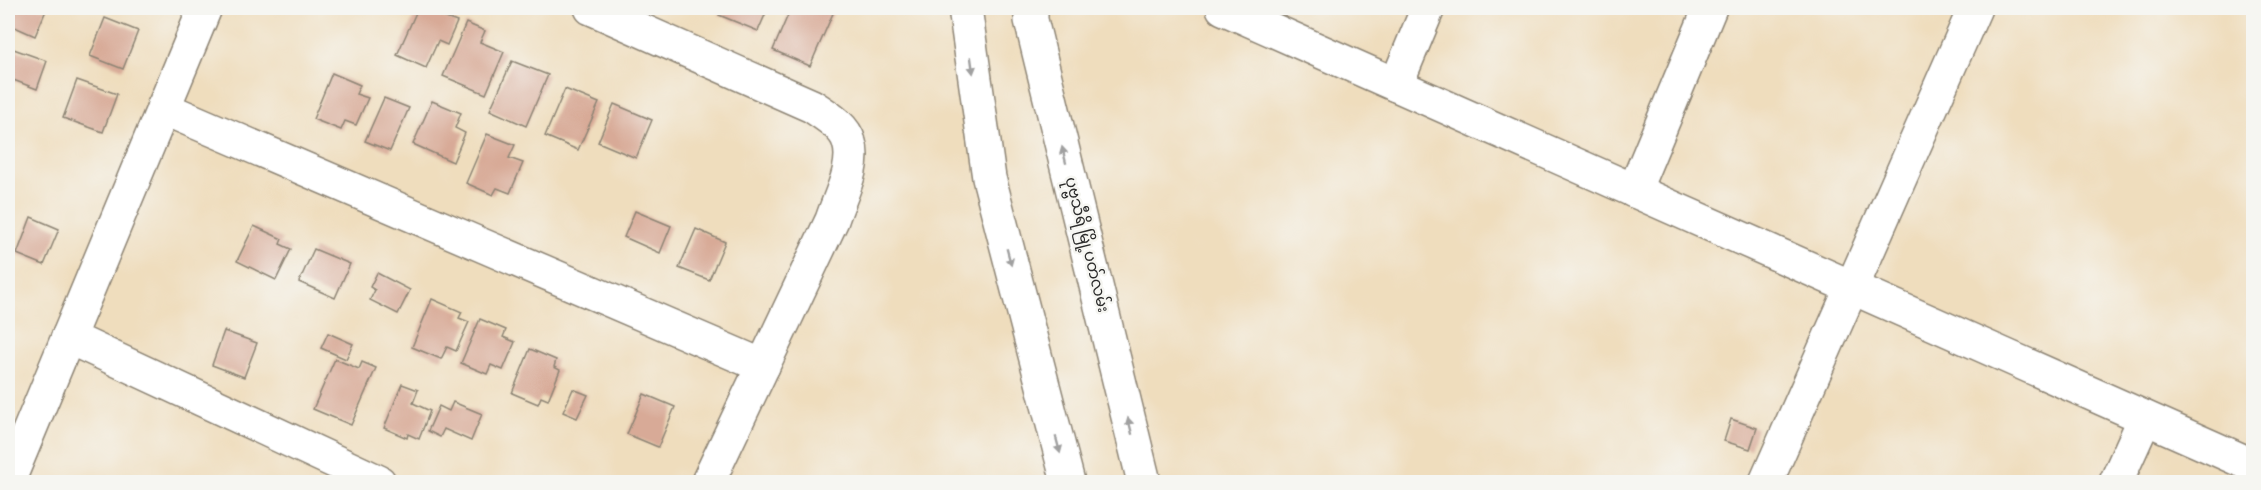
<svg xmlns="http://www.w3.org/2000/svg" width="2261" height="490" font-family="Vollkorn,'Noto Sans Myanmar',serif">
<rect width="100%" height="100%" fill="#f6f6f2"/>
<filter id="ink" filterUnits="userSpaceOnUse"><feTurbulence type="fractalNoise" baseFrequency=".0167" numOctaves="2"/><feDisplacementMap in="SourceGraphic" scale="12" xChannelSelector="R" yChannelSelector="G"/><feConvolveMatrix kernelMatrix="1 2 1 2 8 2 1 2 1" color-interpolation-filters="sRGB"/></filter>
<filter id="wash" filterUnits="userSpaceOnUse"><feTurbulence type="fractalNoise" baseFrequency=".008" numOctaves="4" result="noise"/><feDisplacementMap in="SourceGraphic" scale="24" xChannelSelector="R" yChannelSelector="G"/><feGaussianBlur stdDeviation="1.35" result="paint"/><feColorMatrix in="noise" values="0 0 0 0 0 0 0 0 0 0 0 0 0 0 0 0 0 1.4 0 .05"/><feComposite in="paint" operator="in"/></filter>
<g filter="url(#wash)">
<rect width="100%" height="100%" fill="#efddbd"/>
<g id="blocks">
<g fill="#d8aa97">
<path d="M8 8H47L35 36 8 24Z"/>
<path d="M418 8 457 22 447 45 438 41 426 68 397 55Z"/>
<path d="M722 8H768L758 31 719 15Z"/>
<path d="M791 8H825L834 11 810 66 773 50Z"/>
<path d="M105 18 138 31 123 69 90 56Z"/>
<path d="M466 23 485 31 480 42 504 52 486 94 443 76Z"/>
<path d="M8 47 47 61 37 89 8 78Z"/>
<path d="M512 61 548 75 526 126 490 110Z"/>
<path d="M332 73 360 85 356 94 368 98 356 125 345 121 341 130 313 119Z"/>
<path d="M77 80 117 94 103 132 63 118Z"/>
<path d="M565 89 599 103 578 150 545 136Z"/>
<path d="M384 98 409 108 390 151 365 141Z"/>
<path d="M432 101 461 113 455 128 465 133 453 162 413 144Z"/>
<path d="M614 104 652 120 636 158 598 142Z"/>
<path d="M487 134 515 145 509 158 523 163 510 193 497 188 493 195 466 183Z"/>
<path d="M635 211 671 226 660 253 624 237Z"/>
<path d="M31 217 59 229 44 265 17 254Z"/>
<path d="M254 226 282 239 280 244 291 249 276 280 237 261Z"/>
<path d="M696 229 725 242 709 280 679 268Z"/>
<path d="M314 249 350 264 335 298 299 282Z"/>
<path d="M377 273 410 290 398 314 370 300 375 290 370 287Z"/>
<path d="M432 299 462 312 459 318 469 322 456 351 447 347 441 359 412 347Z"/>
<path d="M480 319 506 330 503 337 515 342 503 370 491 365 487 374 461 363Z"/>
<path d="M224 331 257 343 244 377 212 365Z"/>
<path d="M328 333 353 344 346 359 321 348Z"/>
<path d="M530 349 556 360 554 367 560 370 548 400 541 397 538 404 512 393Z"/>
<path d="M335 359 359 369 362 362 376 368 351 425 313 409Z"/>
<path d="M402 384 418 390 413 403 430 411 419 439 408 434 407 438 384 428Z"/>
<path d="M573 389 588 395 577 418 563 412Z"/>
<path d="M644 394 675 407 658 447 627 434Z"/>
<path d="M453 402 482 414 471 441 444 429 440 437 428 431 439 406 449 411Z"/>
<path d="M1731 419 1757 428 1750 449 1724 441Z"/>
</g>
</g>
</g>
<g filter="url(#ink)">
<use href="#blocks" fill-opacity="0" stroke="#8d8474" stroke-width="1.5"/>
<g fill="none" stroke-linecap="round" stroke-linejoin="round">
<defs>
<g id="minor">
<path d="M591 8 812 106C825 115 845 126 849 142 857 166 839 198 832 220L708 482"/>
<path d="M1223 8 2254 466"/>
<path d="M1396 85 1428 8"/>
<path d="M163 108 763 366"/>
<path d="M1634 191 1710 8"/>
<path d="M68 337 379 482"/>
<path d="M8 482 205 8"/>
<path d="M1766 482 1975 8"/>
<path d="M2116 482 2145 418"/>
</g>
<g id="major">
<path d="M965 8 989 178 1068 482"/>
<path d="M1031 8V20L1144 482"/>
</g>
</defs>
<use href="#minor" stroke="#8d8474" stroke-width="36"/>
<use href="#major" stroke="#8d8474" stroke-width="36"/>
<use href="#minor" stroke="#fff" stroke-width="33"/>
<use href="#major" stroke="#fff" stroke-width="33"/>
</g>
<defs><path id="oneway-solid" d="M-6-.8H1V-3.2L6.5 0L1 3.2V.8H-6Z" transform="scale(1.5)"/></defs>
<g fill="#a0a0a0">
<use href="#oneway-solid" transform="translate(972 65) rotate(82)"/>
<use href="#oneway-solid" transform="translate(1064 155) rotate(-104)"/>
<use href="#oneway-solid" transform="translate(1009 257) rotate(75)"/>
<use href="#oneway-solid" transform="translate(1130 426) rotate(-104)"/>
<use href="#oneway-solid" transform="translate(1058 445) rotate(75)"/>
</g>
</g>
<g text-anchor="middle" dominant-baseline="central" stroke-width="5" stroke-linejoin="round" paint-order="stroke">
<g font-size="16" fill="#2b2b2b" stroke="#f6f6f2">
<text transform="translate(1086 245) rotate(76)">ပုဗ္ဗသီရိ မြို့ပတ်လမ်း</text>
</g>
</g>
<rect width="2261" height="490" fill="none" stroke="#f6f6f2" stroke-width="30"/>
</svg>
